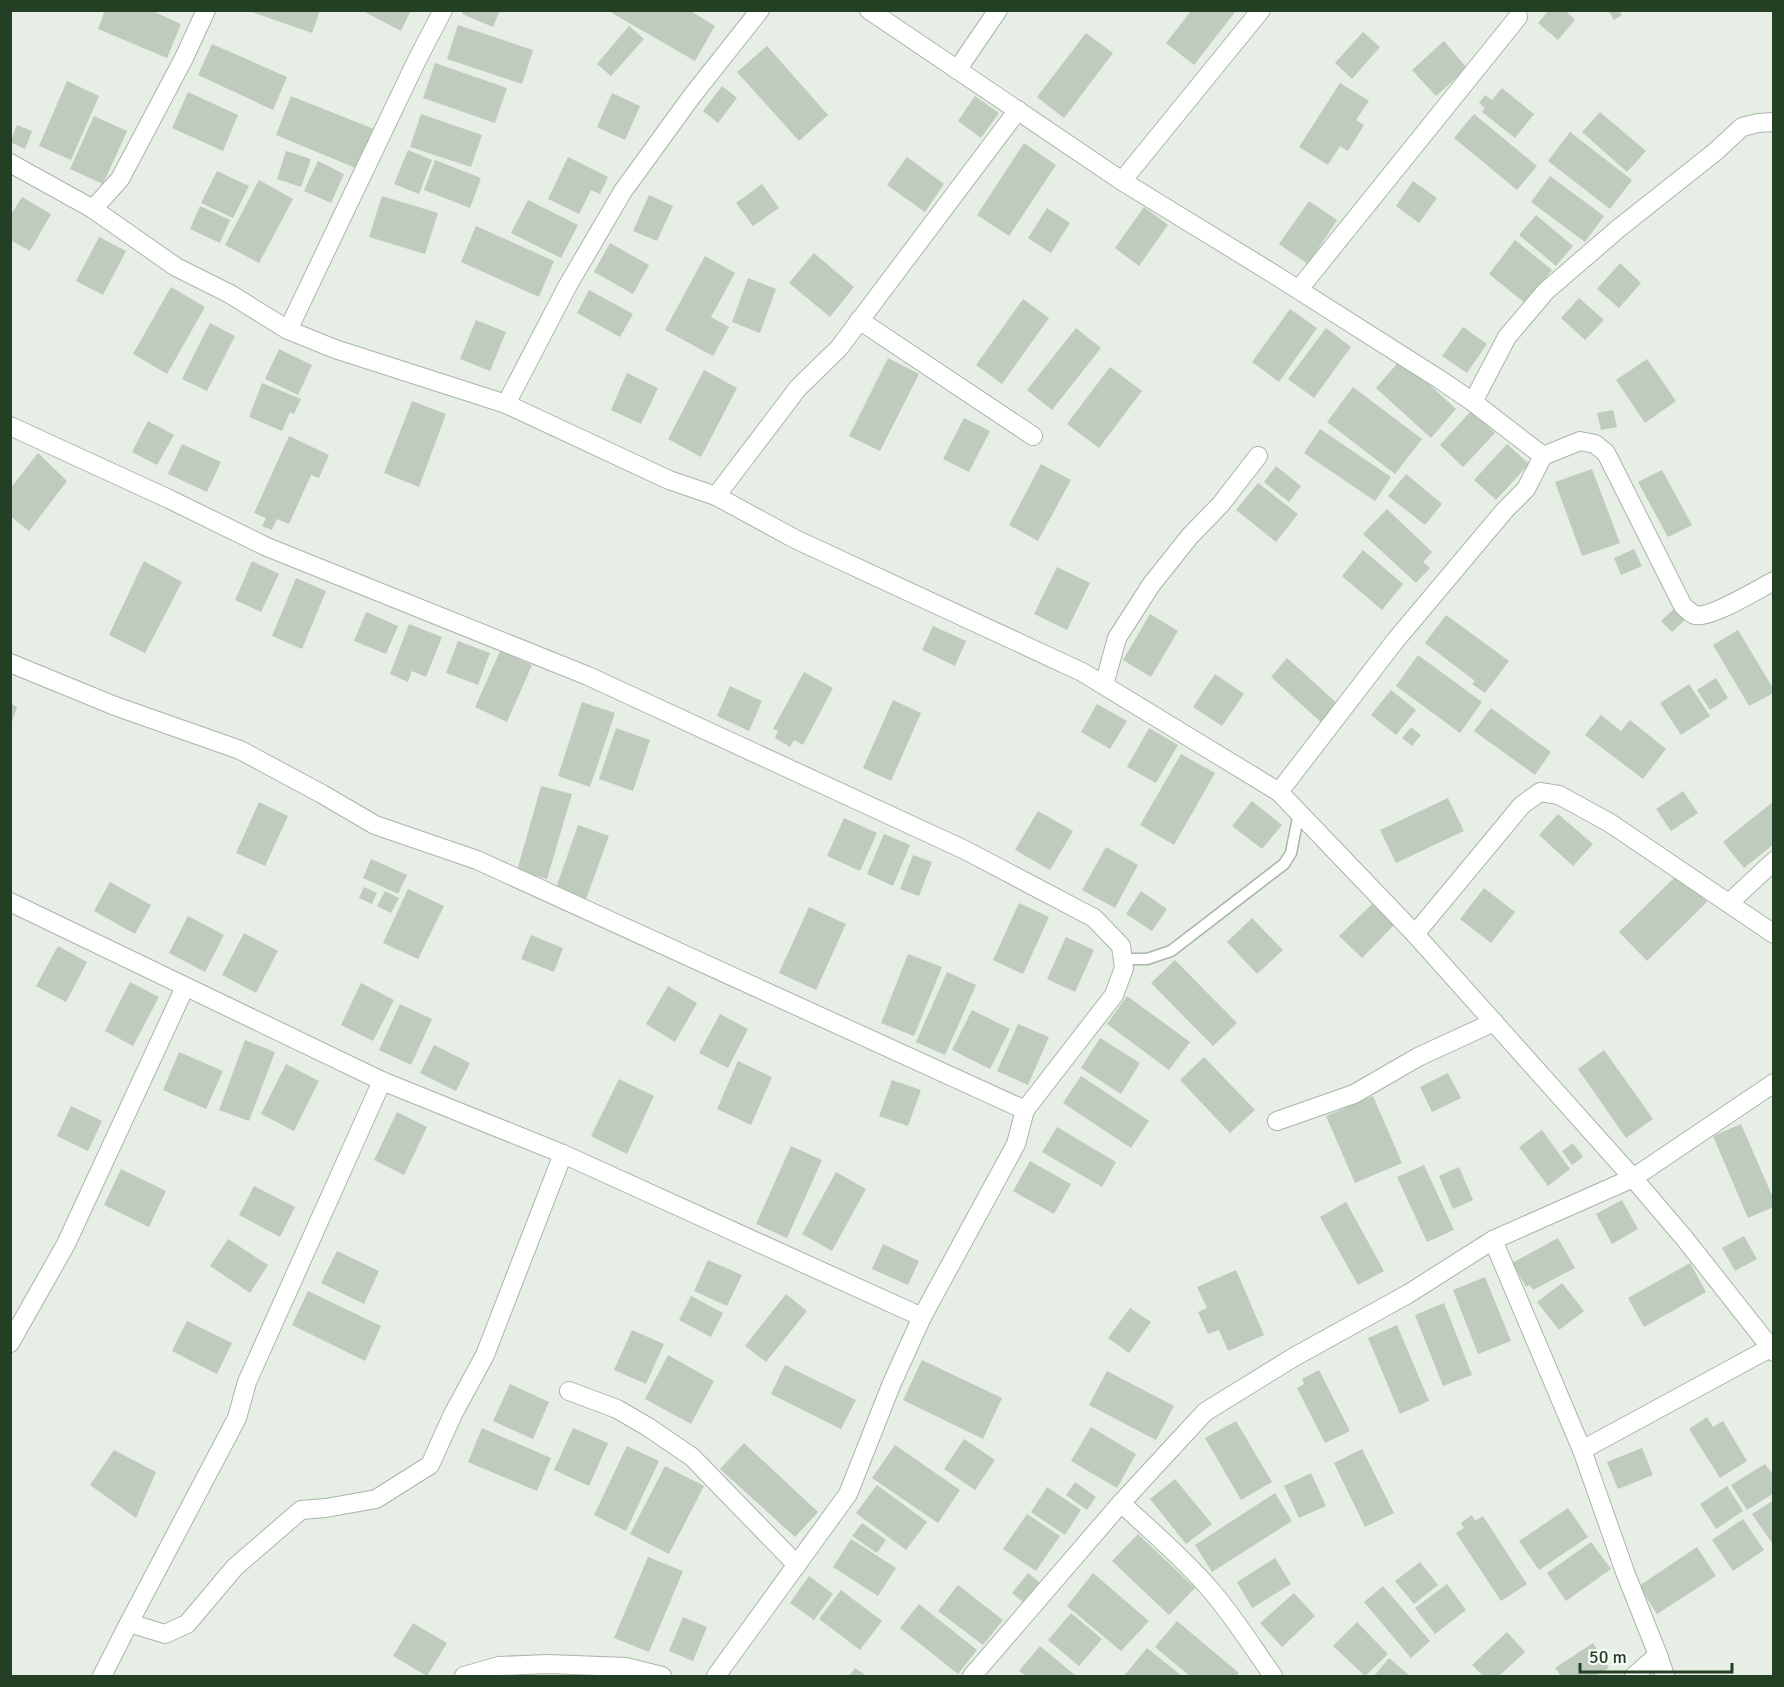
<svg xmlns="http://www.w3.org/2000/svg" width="1784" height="1687" font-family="Signika,sans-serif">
<rect width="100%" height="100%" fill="#e6eee5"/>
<g fill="#bfccbd">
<path d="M105 10H150L181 24 167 58 98 29Z"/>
<path d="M246 10H320L312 33Z"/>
<path d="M361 10H411L401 31Z"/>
<path d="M464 10H500L493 27 462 14Z"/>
<path d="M613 10H689L715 26 695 61 612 13Z"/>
<path d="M1192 10H1233L1235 12 1194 65 1166 43Z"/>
<path d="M1549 10H1565L1575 20 1558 40 1538 23Z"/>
<path d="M1608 10H1618L1622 15 1614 20Z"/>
<path d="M458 25 533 50 522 84 447 59Z"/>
<path d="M629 26 644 39 611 76 597 64Z"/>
<path d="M1363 32 1380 47 1352 79 1335 63Z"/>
<path d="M1086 33 1113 53 1064 118 1037 97Z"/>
<path d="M1444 41 1467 68 1436 96 1412 70Z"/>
<path d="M212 44 287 77 273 110 198 75Z"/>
<path d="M767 46 828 115 799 141 737 72Z"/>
<path d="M435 63 507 88 495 123 423 98Z"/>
<path d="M67 81 99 96 71 160 39 146Z"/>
<path d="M1340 83 1369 101 1356 120 1364 125 1348 151 1340 146 1328 165 1299 147Z"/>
<path d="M722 86 737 98 718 123 703 111Z"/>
<path d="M1502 88 1534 114 1515 138 1482 112 1485 108 1479 103 1485 95 1492 100Z"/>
<path d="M188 92 238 115 223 151 172 128Z"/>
<path d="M612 93 640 106 625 140 597 127Z"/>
<path d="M291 96 374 129 358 169 276 135Z"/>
<path d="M975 96 999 113 981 138 958 121Z"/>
<path d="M1600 112 1646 151 1627 172 1582 132Z"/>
<path d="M421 114 482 135 471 167 410 147Z"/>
<path d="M1474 114 1537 166 1517 190 1454 138Z"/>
<path d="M94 116 127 131 103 184 70 169Z"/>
<path d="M17 125 32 131 25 149 10 142Z"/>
<path d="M1570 132 1632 180 1610 209 1548 161Z"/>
<path d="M1024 143 1056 165 1009 236 977 215Z"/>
<path d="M408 150 432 160 419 194 394 184Z"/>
<path d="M286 151 311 159 301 187 277 179Z"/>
<path d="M568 157 608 177 600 194 591 190 579 214 548 199Z"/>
<path d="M907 157 944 184 925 212 887 185Z"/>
<path d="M435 160 481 178 470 208 424 190Z"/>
<path d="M318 161 344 174 331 203 304 191Z"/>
<path d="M217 171 249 186 233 218 201 203Z"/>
<path d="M1550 176 1604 216 1585 242 1531 202Z"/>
<path d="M259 180 293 199 259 263 225 245Z"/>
<path d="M1413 181 1437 198 1419 223 1396 206Z"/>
<path d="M762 184 779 208 753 226 736 203Z"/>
<path d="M649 195 673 206 657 241 633 231Z"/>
<path d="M382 196 438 213 425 254 369 237Z"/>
<path d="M22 197 51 214 30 251 10 240V216Z"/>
<path d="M528 200 578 225 561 258 511 233Z"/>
<path d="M1309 201 1337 220 1308 264 1279 244Z"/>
<path d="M200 206 230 220 220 243 190 229Z"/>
<path d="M1144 207 1168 225 1139 266 1115 248Z"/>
<path d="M1047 208 1070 223 1051 253 1028 238Z"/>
<path d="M1536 215 1573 246 1556 266 1519 235Z"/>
<path d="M476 226 554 261 539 297 461 262Z"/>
<path d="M99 237 126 251 103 295 76 281Z"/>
<path d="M1515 240 1552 270 1526 304 1489 274Z"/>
<path d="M610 243 649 265 633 294 594 272Z"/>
<path d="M814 253 854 287 830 317 789 283Z"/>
<path d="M705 256 735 273 711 317 729 327 713 356 665 330Z"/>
<path d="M1620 263 1641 283 1619 308 1597 289Z"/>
<path d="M748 278 776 289 760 333 732 322Z"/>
<path d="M171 287 205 307 167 374 133 354Z"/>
<path d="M589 290 633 314 620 337 577 313Z"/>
<path d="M1579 298 1604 320 1585 340 1561 318Z"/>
<path d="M1023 299 1049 318 1002 384 976 365Z"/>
<path d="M1290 309 1317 328 1279 382 1252 362Z"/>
<path d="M476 320 506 332 490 371 460 359Z"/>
<path d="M210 323 235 336 207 391 182 379Z"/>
<path d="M1463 327 1487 344 1467 373 1442 356Z"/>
<path d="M1076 328 1101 348 1052 410 1027 390Z"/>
<path d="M1326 328 1351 347 1314 398 1288 379Z"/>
<path d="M279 349 312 365 298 395 265 379Z"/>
<path d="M888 358 919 374 880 451 849 436Z"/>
<path d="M1401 359 1456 409 1431 438 1376 388Z"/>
<path d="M1647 359 1676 401 1645 423 1616 380Z"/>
<path d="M1110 367 1142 391 1099 448 1067 424Z"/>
<path d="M704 370 737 388 701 457 668 439Z"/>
<path d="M627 373 658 388 641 424 611 410Z"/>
<path d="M262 383 301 399 294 414 290 412 282 431 249 417Z"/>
<path d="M1353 387 1422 439 1395 474 1327 422Z"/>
<path d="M412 401 446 414 419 487 384 473Z"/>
<path d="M1613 410 1617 427 1601 430 1597 413Z"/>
<path d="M1471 411 1495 433 1463 467 1440 445Z"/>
<path d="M964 418 990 431 969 472 943 459Z"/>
<path d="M148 421 174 435 157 465 132 452Z"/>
<path d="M1320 429 1391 477 1375 501 1304 453Z"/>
<path d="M289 436 329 455 319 478 311 475 289 524 277 519 272 530 262 526 266 518 254 513Z"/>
<path d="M182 444 221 462 207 492 168 474Z"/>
<path d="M1507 444 1529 464 1496 500 1474 480Z"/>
<path d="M38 453 67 481 29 531 10 516V489Z"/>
<path d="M1041 464 1071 480 1038 541 1009 525Z"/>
<path d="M1276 466 1301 486 1289 502 1264 482Z"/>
<path d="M1592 469 1620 543 1582 556 1555 482Z"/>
<path d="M1662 470 1692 525 1668 537 1638 482Z"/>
<path d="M1406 474 1442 504 1425 525 1388 496Z"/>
<path d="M1258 483 1298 514 1276 542 1236 510Z"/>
<path d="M1387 509 1432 552 1423 562 1430 568 1416 583 1363 534Z"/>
<path d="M1634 549 1642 566 1621 575 1614 558Z"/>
<path d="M1363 550 1403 584 1382 610 1342 576Z"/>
<path d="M144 561 182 582 145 653 109 635Z"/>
<path d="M252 561 279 574 261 612 235 600Z"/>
<path d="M1057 567 1090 583 1067 630 1034 614Z"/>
<path d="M296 578 326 591 302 649 272 636Z"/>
<path d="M1676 607 1687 618 1672 632 1661 621Z"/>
<path d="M366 612 398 626 386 654 354 641Z"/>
<path d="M1150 614 1178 631 1151 677 1123 660Z"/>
<path d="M1446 615 1509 661 1485 693 1472 684 1475 681 1425 643Z"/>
<path d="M409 624 442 637 426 677 412 671 408 682 390 674Z"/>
<path d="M933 626 966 641 955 666 922 650Z"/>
<path d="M1738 630 1774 690V693L1749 706 1713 645Z"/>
<path d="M458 641 490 653 478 685 446 673Z"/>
<path d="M500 651 532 665 507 722 475 707Z"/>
<path d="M1418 655 1482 702 1460 733 1396 686Z"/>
<path d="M1287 658 1339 705 1323 724 1271 677Z"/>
<path d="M804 672 833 688 803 745 794 740 790 747 775 738 778 731 773 729Z"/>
<path d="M1215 674 1244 694 1222 726 1193 707Z"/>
<path d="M1716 678 1728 698 1710 710 1697 690Z"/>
<path d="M1689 684 1710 716 1681 735 1660 703Z"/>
<path d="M730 686 762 701 749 731 717 716Z"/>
<path d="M1391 690 1416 710 1396 735 1371 715Z"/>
<path d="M893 700 921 713 891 781 863 768Z"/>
<path d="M582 702 615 713 590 787 558 776Z"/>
<path d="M10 703 17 707 11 725H10Z"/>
<path d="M1097 704 1127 721 1110 749 1081 732Z"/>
<path d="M1491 708 1551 752 1535 775 1474 731Z"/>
<path d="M1601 715 1621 731 1630 720 1666 749 1643 779 1585 735Z"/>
<path d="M1411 727 1421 735 1412 746 1402 738Z"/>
<path d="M616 728 650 740 633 791 599 779Z"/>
<path d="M1149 728 1178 745 1156 783 1127 767Z"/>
<path d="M1181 754 1215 773 1174 845 1140 825Z"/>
<path d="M541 786 572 794 547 879 517 871Z"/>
<path d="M1683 791 1698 813 1671 831 1656 809Z"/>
<path d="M1448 798 1464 831 1396 863 1380 830Z"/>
<path d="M1252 801 1282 825 1262 849 1232 826Z"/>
<path d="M1774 801V844L1744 868 1723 842Z"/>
<path d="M259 802 288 816 265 866 236 853Z"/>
<path d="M1038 811 1073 831 1050 870 1015 850Z"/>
<path d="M1558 814 1593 844 1573 866 1539 835Z"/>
<path d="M844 818 877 833 860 871 827 856Z"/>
<path d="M578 825 609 836 586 899 556 888Z"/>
<path d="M884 834 910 845 893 886 867 874Z"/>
<path d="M1106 847 1138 865 1115 908 1082 890Z"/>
<path d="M913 855 932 862 919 896 900 889Z"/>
<path d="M371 859 407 875 398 894 363 878Z"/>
<path d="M1679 873 1707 902 1647 961 1619 932Z"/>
<path d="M110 882 151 905 135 934 94 911Z"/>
<path d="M364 887 377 893 372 904 359 898Z"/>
<path d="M1484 888 1515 912 1491 943 1460 919Z"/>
<path d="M408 889 444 906 418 959 383 943Z"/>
<path d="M385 891 399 898 391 913 377 906Z"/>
<path d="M1141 891 1167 909 1152 931 1126 914Z"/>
<path d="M1019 903 1049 917 1023 974 993 960Z"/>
<path d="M1372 904 1394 925 1362 958 1339 936Z"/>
<path d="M809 907 846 924 816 990 779 973Z"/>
<path d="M188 916 224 935 205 972 169 953Z"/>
<path d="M1252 918 1283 950 1257 974 1227 942Z"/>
<path d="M244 933 278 951 256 993 222 975Z"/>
<path d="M531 935 563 948 554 972 521 959Z"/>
<path d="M1066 937 1094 950 1075 992 1047 979Z"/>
<path d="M58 946 87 962 66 1002 36 986Z"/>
<path d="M908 954 942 967 914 1036 881 1023Z"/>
<path d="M1175 960 1237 1023 1213 1046 1151 983Z"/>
<path d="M947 972 976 985 945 1055 916 1042Z"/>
<path d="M130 982 159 997 133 1046 105 1031Z"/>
<path d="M361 983 394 1000 373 1041 341 1025Z"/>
<path d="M668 986 697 1003 675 1042 646 1024Z"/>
<path d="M1127 996 1190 1042 1169 1070 1107 1024Z"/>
<path d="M400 1004 432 1019 411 1065 379 1050Z"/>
<path d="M972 1010 1010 1029 990 1069 952 1050Z"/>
<path d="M720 1014 748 1029 728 1068 699 1053Z"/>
<path d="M1018 1024 1049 1037 1028 1085 997 1071Z"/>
<path d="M1100 1038 1140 1063 1121 1094 1081 1068Z"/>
<path d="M245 1040 275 1052 249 1121 219 1110Z"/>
<path d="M434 1045 470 1063 456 1091 420 1073Z"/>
<path d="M1604 1050 1653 1119 1626 1138 1578 1069Z"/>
<path d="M179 1052 223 1071 206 1109 163 1090Z"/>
<path d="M1204 1057 1255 1110 1230 1133 1180 1080Z"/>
<path d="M738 1061 772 1077 751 1125 717 1109Z"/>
<path d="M286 1064 319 1081 294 1131 261 1114Z"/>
<path d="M1448 1073 1461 1098 1432 1112 1420 1087Z"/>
<path d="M1081 1076 1149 1121 1131 1148 1063 1103Z"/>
<path d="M619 1079 654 1096 627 1154 591 1136Z"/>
<path d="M892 1080 921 1090 908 1126 879 1116Z"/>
<path d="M1373 1096 1402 1163 1355 1183 1326 1116Z"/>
<path d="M71 1106 102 1121 88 1151 57 1136Z"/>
<path d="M397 1112 427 1127 404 1175 374 1160Z"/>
<path d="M1741 1124 1774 1200V1207L1748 1218 1713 1136Z"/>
<path d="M1057 1127 1116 1162 1102 1187 1042 1152Z"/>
<path d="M1542 1130 1570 1169 1548 1186 1519 1147Z"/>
<path d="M1573 1143 1583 1157 1572 1165 1562 1151Z"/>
<path d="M791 1146 822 1160 787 1238 756 1224Z"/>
<path d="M1030 1161 1071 1184 1054 1214 1013 1191Z"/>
<path d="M1424 1165 1454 1230 1427 1242 1397 1177Z"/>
<path d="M1459 1167 1473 1200 1453 1209 1439 1176Z"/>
<path d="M121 1169 166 1191 149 1227 104 1205Z"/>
<path d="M836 1172 866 1189 832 1251 802 1234Z"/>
<path d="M254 1186 295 1207 280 1237 239 1215Z"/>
<path d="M1622 1200 1638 1229 1612 1244 1596 1214Z"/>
<path d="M1346 1202 1384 1271 1358 1285 1320 1217Z"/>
<path d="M1744 1236 1757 1259 1735 1271 1722 1248Z"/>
<path d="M1558 1238 1575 1268 1533 1290 1530 1285 1526 1287 1512 1263Z"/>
<path d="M228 1239 268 1265 250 1293 210 1266Z"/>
<path d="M883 1244 919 1261 908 1285 872 1269Z"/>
<path d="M337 1251 379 1271 364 1304 321 1283Z"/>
<path d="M708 1260 742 1275 727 1306 694 1291Z"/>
<path d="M1690 1263 1706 1292 1644 1327 1628 1298Z"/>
<path d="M1236 1270 1264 1335 1228 1351 1219 1330 1208 1334 1198 1312 1207 1308 1197 1287Z"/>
<path d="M1485 1277 1511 1341 1478 1354 1453 1290Z"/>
<path d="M1562 1283 1584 1311 1559 1330 1537 1302Z"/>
<path d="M308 1291 381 1326 365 1361 292 1325Z"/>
<path d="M786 1294 807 1311 766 1362 745 1346Z"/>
<path d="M691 1296 723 1313 711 1337 679 1320Z"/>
<path d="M1444 1303 1472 1375 1443 1386 1415 1315Z"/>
<path d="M1130 1308 1151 1322 1129 1353 1108 1338Z"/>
<path d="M187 1321 232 1343 217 1374 172 1351Z"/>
<path d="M1397 1325 1429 1401 1400 1414 1368 1338Z"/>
<path d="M632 1330 664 1344 646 1384 614 1370Z"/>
<path d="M668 1355 714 1381 691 1424 645 1399Z"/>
<path d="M922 1360 1002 1398 983 1439 903 1400Z"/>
<path d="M785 1365 856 1400 841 1429 771 1394Z"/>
<path d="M1319 1370 1350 1431 1325 1443 1297 1388 1304 1384 1302 1379Z"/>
<path d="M1107 1371 1174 1406 1156 1440 1089 1405Z"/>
<path d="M510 1384 549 1402 533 1439 493 1421Z"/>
<path d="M1707 1417 1713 1427 1723 1421 1747 1461 1720 1478 1689 1429Z"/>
<path d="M1236 1421 1272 1482 1241 1500 1205 1438Z"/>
<path d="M1091 1427 1136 1454 1117 1488 1071 1461Z"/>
<path d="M482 1428 551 1458 537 1491 468 1462Z"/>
<path d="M573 1428 608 1443 589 1486 554 1470Z"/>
<path d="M964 1439 995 1460 975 1490 944 1469Z"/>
<path d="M744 1443 818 1512 795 1537 720 1469Z"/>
<path d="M895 1445 960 1490 938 1523 872 1478Z"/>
<path d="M627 1446 659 1461 626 1531 594 1515Z"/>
<path d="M1642 1448 1653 1475 1618 1489 1607 1462Z"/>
<path d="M1362 1449 1394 1513 1365 1527 1334 1463Z"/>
<path d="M114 1450 156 1472 136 1518 90 1485Z"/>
<path d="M1765 1464 1774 1476V1493L1747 1510 1731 1485Z"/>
<path d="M665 1466 704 1486 669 1554 630 1534Z"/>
<path d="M1311 1473 1326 1506 1299 1518 1284 1486Z"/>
<path d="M1175 1479 1212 1524 1186 1544 1150 1499Z"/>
<path d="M1075 1482 1096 1497 1087 1510 1066 1495Z"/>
<path d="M877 1485 927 1522 906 1550 856 1513Z"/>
<path d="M1727 1486 1743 1511 1716 1529 1700 1504Z"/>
<path d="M1047 1487 1081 1510 1065 1535 1031 1512Z"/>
<path d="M1275 1493 1292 1521 1212 1572 1195 1545Z"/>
<path d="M1774 1500V1546L1752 1514Z"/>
<path d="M1568 1508 1588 1537 1539 1570 1519 1541Z"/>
<path d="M1027 1514 1060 1536 1036 1571 1003 1549Z"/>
<path d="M1472 1515 1475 1521 1483 1516 1527 1584 1501 1601 1456 1533 1464 1528 1461 1523Z"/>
<path d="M1743 1519 1764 1550 1733 1571 1712 1540Z"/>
<path d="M862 1523 886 1540 877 1553 852 1536Z"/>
<path d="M1138 1534 1195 1588 1169 1615 1112 1561Z"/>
<path d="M851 1539 896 1568 878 1596 833 1567Z"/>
<path d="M1591 1542 1611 1569 1566 1601 1547 1573Z"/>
<path d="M1697 1547 1716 1576 1657 1614 1639 1586Z"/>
<path d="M648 1557 683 1571 649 1652 614 1638Z"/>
<path d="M1275 1558 1291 1584 1252 1608 1237 1582Z"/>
<path d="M1420 1562 1438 1585 1414 1604 1395 1581Z"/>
<path d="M1028 1573 1044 1586 1028 1606 1012 1593Z"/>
<path d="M1093 1573 1149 1621 1121 1651 1067 1606Z"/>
<path d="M809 1576 833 1594 814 1620 790 1603Z"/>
<path d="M1447 1584 1466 1610 1435 1634 1415 1608Z"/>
<path d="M958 1585 1003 1620 983 1645 938 1611Z"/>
<path d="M1383 1586 1430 1641 1411 1658 1364 1602Z"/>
<path d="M841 1590 882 1621 860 1650 819 1619Z"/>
<path d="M1294 1593 1315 1616 1282 1647 1260 1623Z"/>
<path d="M919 1604 977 1650 958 1674 900 1628Z"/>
<path d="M1071 1613 1102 1639 1079 1666 1048 1640Z"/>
<path d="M683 1617 707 1627 693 1661 669 1651Z"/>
<path d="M1177 1621 1239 1673 1236 1676H1190L1155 1647Z"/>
<path d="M1357 1622 1388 1654 1365 1676 1333 1646Z"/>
<path d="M413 1623 447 1643 427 1676 393 1656Z"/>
<path d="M1507 1632 1525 1652 1499 1676H1483L1472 1665Z"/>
<path d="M1593 1643 1609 1668 1596 1676H1561L1555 1668Z"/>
<path d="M1040 1646 1076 1676H1026L1019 1671Z"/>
<path d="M1147 1648 1182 1676H1124Z"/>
<path d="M1389 1658 1409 1675 1408 1676H1374Z"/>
<path d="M855 1668 867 1676H849Z"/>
</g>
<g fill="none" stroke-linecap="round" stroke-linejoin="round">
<defs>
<path id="service" d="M1123 959H1147L1171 951 1284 864 1291 853 1299 812"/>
<g id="minor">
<path d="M869 10 1122 181 1272 273 1439 379 1473 402 1543 456 1526 489 1505 510 1395 641 1279 792"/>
<path d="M957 70 998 10"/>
<path d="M10 163 93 209 176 267 230 294 288 330 335 349 506 404 669 480 716 496 795 539 1082 672 1279 792 1415 934 1633 1178 1685 1239 1774 1352"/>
<path d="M1122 181 1261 10"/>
<path d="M93 209 120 179 184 58 206 10"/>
<path d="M1299 289 1518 17"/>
<path d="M859 320 1033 436"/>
<path d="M288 330 417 60 443 10"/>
<path d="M1473 402 1507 337 1546 291 1619 228 1715 152 1742 127 1758 123 1774 122"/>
<path d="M506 404 568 285 623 191 692 96 760 10"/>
<path d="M10 426 169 499 267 547 588 676 965 850 1094 918 1121 946 1124 968 1114 995 1025 1110 1016 1144 922 1317 892 1383 848 1494 716 1676"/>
<path d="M1543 456 1580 441 1595 444 1606 453 1683 606C1687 609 1690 613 1695 615 1710 619 1758 589 1774 581"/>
<path d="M716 496 798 388 839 348 1018 110"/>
<path d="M10 663 115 706 240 750 322 794 375 825 477 860 1025 1110"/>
<path d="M1104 685 1117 638 1151 585 1190 536 1221 504 1258 456"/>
<path d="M10 902 382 1081 563 1154 922 1317"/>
<path d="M1729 903 1774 861"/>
<path d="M1415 934 1522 805 1540 792 1559 795 1610 823 1774 934"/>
<path d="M1277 1121 1354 1094 1418 1057 1494 1022"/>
<path d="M1493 1240 1582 1450 1625 1572 1658 1655 1665 1676"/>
<path d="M10 1343 66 1244 185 987"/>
<path d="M569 1391 617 1409 648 1427 692 1457 797 1565"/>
<path d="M1582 1450 1770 1348"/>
<path d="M1121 1503C1150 1530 1181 1556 1208 1587 1232 1614 1252 1646 1273 1676"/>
<path d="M129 1623 165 1634 187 1624 235 1567 301 1510 326 1508 376 1499 430 1465 453 1414 485 1355 563 1154"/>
<path d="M102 1676 129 1623 237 1418 247 1382 382 1081"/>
<path d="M464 1676 499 1666 548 1664 626 1667 662 1676"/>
<path d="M972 1676 1121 1503 1205 1412 1294 1357 1408 1294 1493 1240 1633 1178 1774 1083"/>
<path d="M1634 1676 1658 1655"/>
</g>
</defs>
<use href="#service" stroke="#a8b6a7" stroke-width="13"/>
<use href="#minor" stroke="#a8b6a7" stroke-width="20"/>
<use href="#service" stroke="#fff" stroke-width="10"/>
<use href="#minor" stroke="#fff" stroke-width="18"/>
</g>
<rect width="1784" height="1687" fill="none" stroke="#234024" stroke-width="24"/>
<path d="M1580 1663v9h152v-9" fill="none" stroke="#234024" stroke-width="3"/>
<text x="1589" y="1663" font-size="18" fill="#234024" stroke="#f7faf6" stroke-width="4.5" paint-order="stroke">50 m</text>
</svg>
